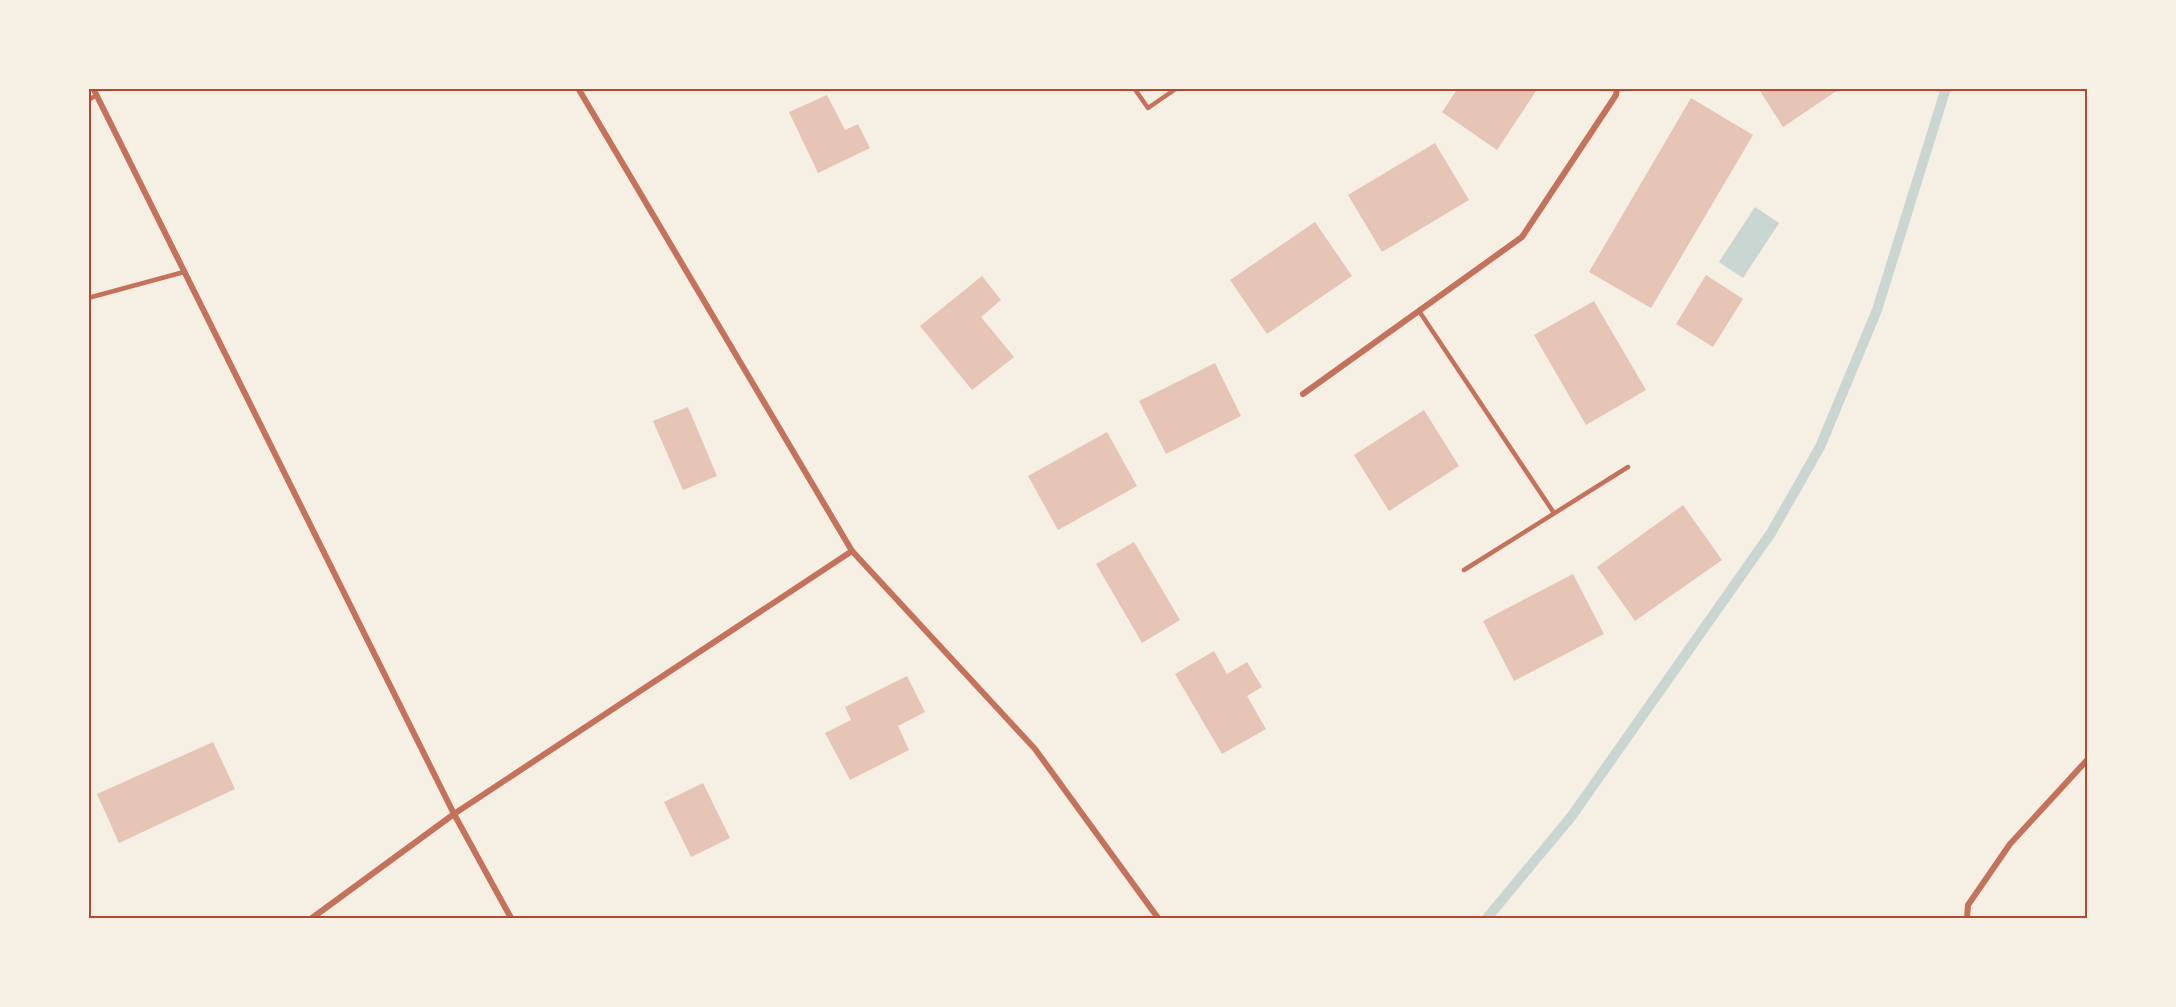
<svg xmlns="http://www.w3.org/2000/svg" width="2176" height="1007" font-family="Quicksand,sans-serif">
<rect width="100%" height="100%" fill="#f6efe4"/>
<path fill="#c9d6d2" d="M1755 207 1779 223 1743 278 1719 262Z"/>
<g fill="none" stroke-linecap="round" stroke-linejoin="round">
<path stroke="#c9d6d2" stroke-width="10" d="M1487 918 1571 817 1771 533 1820 447 1877 310 1946 88"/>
</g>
<g fill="#e6c5b7">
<path d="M1458 88H1538L1497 150 1442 112Z"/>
<path d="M1758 88H1841L1783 127Z"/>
<path d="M827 95 845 130 858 124 870 148 818 173 789 112Z"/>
<path d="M1691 98 1753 135 1651 308 1589 272Z"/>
<path d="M1435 143 1469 200 1382 252 1348 195Z"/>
<path d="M1315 222 1352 276 1267 334 1230 280Z"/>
<path d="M1706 275 1743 299 1713 347 1676 324Z"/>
<path d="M982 276 1001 300 981 317 1014 357 972 390 920 326Z"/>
<path d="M1594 301 1646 390 1586 425 1534 335Z"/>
<path d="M1215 363 1241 416 1166 454 1139 401Z"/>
<path d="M688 407 717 476 683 490 653 421Z"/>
<path d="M1424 410 1459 466 1389 511 1354 455Z"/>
<path d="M1107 432 1137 486 1058 530 1028 476Z"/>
<path d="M1683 505 1722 560 1635 621 1597 567Z"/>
<path d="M1134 542 1180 620 1142 643 1096 564Z"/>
<path d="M1573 574 1604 634 1514 681 1483 621Z"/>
<path d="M1214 651 1227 674 1247 662 1262 687 1247 696 1266 729 1222 754 1175 674Z"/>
<path d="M907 676 925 712 898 726 909 750 850 780 825 733 851 720 845 707Z"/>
<path d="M213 742 235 789 119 843 97 794Z"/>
<path d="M703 783 730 838 691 857 664 802Z"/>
</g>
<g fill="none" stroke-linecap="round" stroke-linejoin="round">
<g stroke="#c5725c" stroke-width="4.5">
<path d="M1134 88 1148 108 1177 88"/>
<path d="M88 100 97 95"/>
<path d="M88 298 184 272"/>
<path d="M1419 311 1554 513"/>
<path d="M1464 570 1628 467"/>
</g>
<g stroke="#c5725c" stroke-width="6">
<path d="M93 88 454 814 511 918"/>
<path d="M578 88 852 551 1035 749 1158 918"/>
<path d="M1303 394 1522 237 1616 95 1617 88"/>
<path d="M312 918 454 814 852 551"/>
<path d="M1967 918 1968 905 2010 844 2088 759"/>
</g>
</g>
<rect width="2176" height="1007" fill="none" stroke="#f6efe4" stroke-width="180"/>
<rect x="90" y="90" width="1996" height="827" fill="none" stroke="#b5482f" stroke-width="2"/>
</svg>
